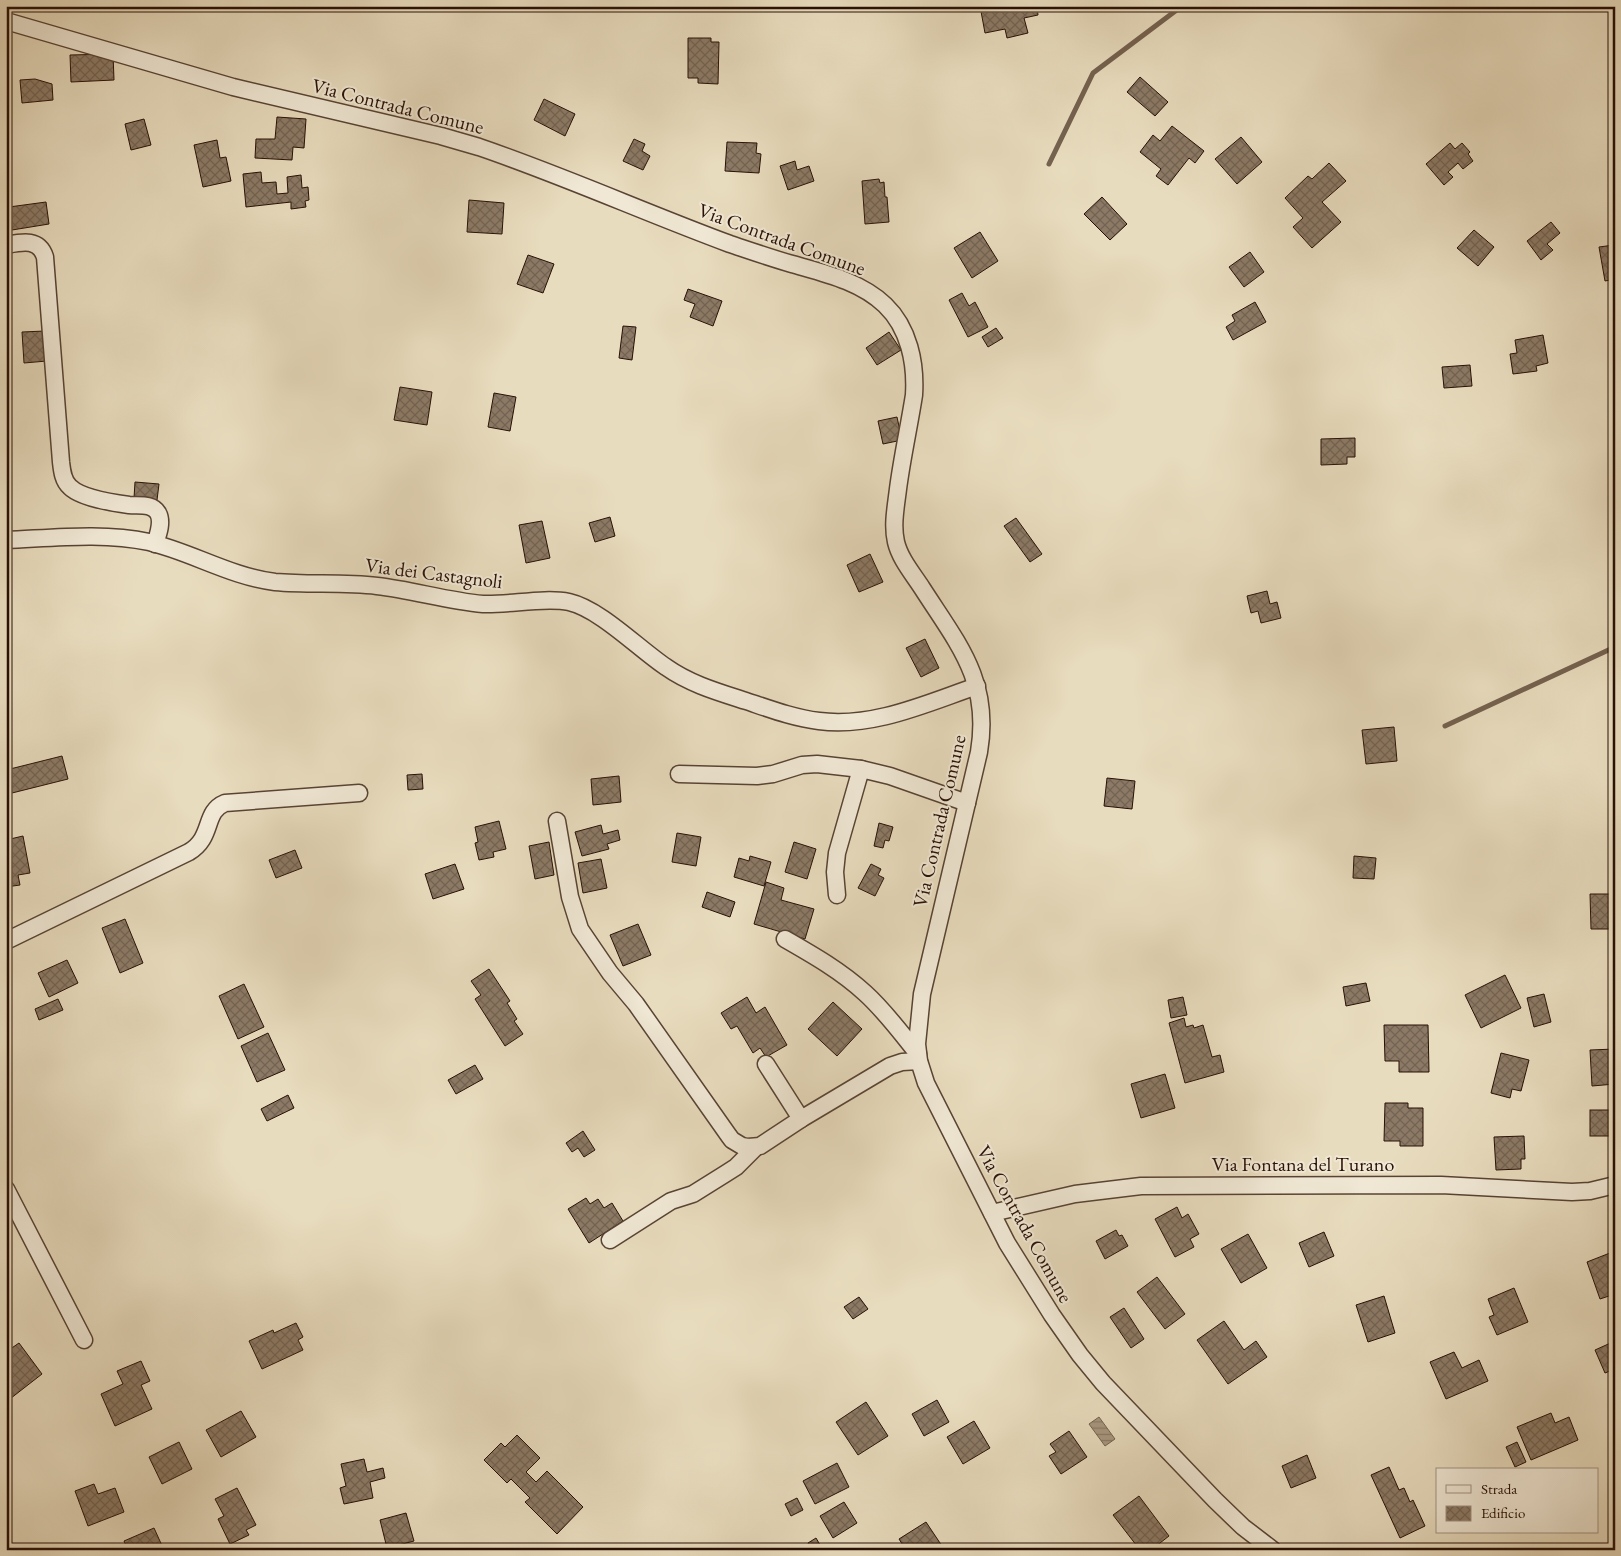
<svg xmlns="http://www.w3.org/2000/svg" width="1621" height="1556" font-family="'EB Garamond',serif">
<defs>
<pattern id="water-rules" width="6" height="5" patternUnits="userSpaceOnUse" patternTransform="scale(1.25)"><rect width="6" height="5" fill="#a7977f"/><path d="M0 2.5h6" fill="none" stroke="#887a66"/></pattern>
<pattern id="building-cross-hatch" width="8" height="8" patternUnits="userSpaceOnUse" patternTransform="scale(1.25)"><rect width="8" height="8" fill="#8c7a66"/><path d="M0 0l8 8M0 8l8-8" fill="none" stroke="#726352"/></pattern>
</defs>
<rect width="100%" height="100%" fill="#e8dcbe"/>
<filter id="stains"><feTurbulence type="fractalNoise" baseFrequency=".004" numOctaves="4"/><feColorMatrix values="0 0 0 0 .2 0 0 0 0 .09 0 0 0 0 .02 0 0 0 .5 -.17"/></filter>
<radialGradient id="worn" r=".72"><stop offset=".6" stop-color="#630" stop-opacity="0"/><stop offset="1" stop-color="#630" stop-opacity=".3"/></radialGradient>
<path fill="url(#water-rules)" stroke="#74614f" d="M1099 1417 1115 1439 1105 1446 1089 1424Z"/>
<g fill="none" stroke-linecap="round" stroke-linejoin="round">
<g stroke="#74614f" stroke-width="5">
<path d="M1049 164 1093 73 1182 6"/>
<path d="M1445 726 1615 647"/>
</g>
</g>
<g fill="url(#building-cross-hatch)" stroke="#281006">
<path d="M980 6H1037L1038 15 1024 18 1028 33 1007 38 1005 29 985 33Z"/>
<path d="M688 38H711V42H719L718 84 698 83V78H688Z"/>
<path d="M113 54 114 80 71 82 70 55Z"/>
<path d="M1140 77 1168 102 1155 116 1127 92Z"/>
<path d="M35 79 52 84 53 100 22 103 20 80Z"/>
<path d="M544 99 575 114 565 136 534 120Z"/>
<path d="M277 117 306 119 304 148 293 147 292 160 255 158 256 139H275Z"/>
<path d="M144 119 151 145 131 150 125 124Z"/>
<path d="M1172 126 1204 151 1195 163 1189 158 1168 185 1156 176 1161 169 1140 152 1153 135 1160 141Z"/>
<path d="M1241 137 1262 162 1237 184 1215 159Z"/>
<path d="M634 139 645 144 642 151 650 156 643 170 623 161Z"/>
<path d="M217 140 220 158 226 157 231 181 203 187 194 145Z"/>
<path d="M727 142 757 143 756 153 761 154 759 173 725 171Z"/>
<path d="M1450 143 1455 149 1462 143 1470 152 1468 154 1473 161 1463 169 1458 163 1448 172 1453 177 1444 185 1426 164Z"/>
<path d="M795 161 797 170 809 166 814 181 788 190 780 166Z"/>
<path d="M1329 163 1346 181 1322 202 1341 222 1312 248 1293 227 1303 218 1285 198 1308 176 1312 179Z"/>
<path d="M261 172 262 183 276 182 277 194 288 193 287 177 301 175 302 188 308 187 309 200 305 201 306 207 291 209V202L246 207 243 174Z"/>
<path d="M879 179 880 183 884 182 885 197H887L889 222 865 224 862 181Z"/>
<path d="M1102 197 1127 224 1110 240 1084 214Z"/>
<path d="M469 200 504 203 502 234 467 232Z"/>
<path d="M46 202 49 224 12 230 9 207Z"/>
<path d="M1551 222 1560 233 1547 244 1553 250 1541 260 1527 241Z"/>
<path d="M1474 230 1494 247 1478 266 1457 248Z"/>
<path d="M980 232 998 261 972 278 954 248Z"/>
<path d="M1614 245 1615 279 1605 281 1599 247Z"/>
<path d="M1250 252 1264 272 1244 287 1229 267Z"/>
<path d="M528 255 554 264 543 293 517 284Z"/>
<path d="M688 289 722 301 713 326 690 317 695 304 684 300Z"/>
<path d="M962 293 969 306 975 302 988 327 968 337 949 300Z"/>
<path d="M1255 302 1266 322 1233 340 1226 327 1235 321 1232 315Z"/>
<path d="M623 326 636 327 632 360 619 358Z"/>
<path d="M996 328 1003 338 988 347 982 337Z"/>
<path d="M45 331 47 361 24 363 22 332Z"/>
<path d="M889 332 901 350 877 365 866 348Z"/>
<path d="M1543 335 1548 363 1536 366 1537 371 1513 374 1510 354 1517 353 1515 340Z"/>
<path d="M1470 365 1472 386 1444 388 1442 367Z"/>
<path d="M400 387 432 392 427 425 394 420Z"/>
<path d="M494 393 516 397 510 431 488 427Z"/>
<path d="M897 417 902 440 883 444 878 421Z"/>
<path d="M1355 438V457H1347V464L1321 465V439Z"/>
<path d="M135 482 159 484 157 500 134 498Z"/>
<path d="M610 517 615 536 595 542 589 523Z"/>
<path d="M1016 518 1042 554 1030 562 1004 526Z"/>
<path d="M542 521 550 558 526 563 519 525Z"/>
<path d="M870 554 883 582 859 592 847 565Z"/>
<path d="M1267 591 1270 604 1277 602 1281 618 1261 623 1258 611 1251 613 1247 596Z"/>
<path d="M925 639 939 668 921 677 906 648Z"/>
<path d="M1394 727 1397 761 1366 764 1362 730Z"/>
<path d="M62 756 68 779 12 793 6 770Z"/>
<path d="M422 774 423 789 408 790 407 775Z"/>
<path d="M619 776 621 802 593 805 591 779Z"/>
<path d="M1107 778 1135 781 1132 809 1104 806Z"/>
<path d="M499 821 506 849 493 852 494 857 479 860 475 843 478 842 475 827Z"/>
<path d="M879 823 893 827 889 841 885 840 883 848 874 846Z"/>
<path d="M601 825 603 834 618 830 620 840 607 844 609 849 582 856 575 832Z"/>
<path d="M677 833 701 837 696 866 672 862Z"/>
<path d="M23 836 30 873 18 875 20 885 6 887V840Z"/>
<path d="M549 842 554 875 535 879 529 846Z"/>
<path d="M794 842 816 849 807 879 785 872Z"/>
<path d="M295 850 302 868 276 878 269 860Z"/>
<path d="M750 856 771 862 764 886 734 877 739 858 749 861Z"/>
<path d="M1354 856 1376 858 1374 879 1353 878Z"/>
<path d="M601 859 607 888 583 893 578 863Z"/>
<path d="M455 864 464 889 433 899 425 874Z"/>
<path d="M871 864 881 869 878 875 884 878 875 896 858 888Z"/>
<path d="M766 882 784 888 781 900 814 909 805 939 754 924Z"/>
<path d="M707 892 735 902 730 917 702 907Z"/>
<path d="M1590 894H1615V929H1591Z"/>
<path d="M125 919 143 963 120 973 102 928Z"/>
<path d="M638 924 651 955 623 966 610 935Z"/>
<path d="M67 960 78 983 49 997 38 973Z"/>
<path d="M489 969 510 1001 507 1003 517 1019 514 1021 523 1034 505 1046 475 999 481 995 471 981Z"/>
<path d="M1505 975 1521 1008 1481 1028 1465 995Z"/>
<path d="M1366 983 1370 1001 1346 1006 1343 987Z"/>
<path d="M244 984 264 1027 238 1039 219 996Z"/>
<path d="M1544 994 1551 1022 1534 1027 1527 998Z"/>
<path d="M747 997 756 1013 765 1007 787 1045 766 1057 760 1048 753 1053 737 1026 731 1029 721 1013Z"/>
<path d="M1183 997 1187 1015 1171 1018 1168 1000Z"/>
<path d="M58 999 63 1010 39 1020 35 1009Z"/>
<path d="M833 1002 862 1029 837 1056 808 1029Z"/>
<path d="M1184 1018 1186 1027 1193 1025 1194 1028 1203 1025 1212 1057 1220 1055 1224 1072 1185 1083 1169 1023Z"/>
<path d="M1384 1025H1428L1429 1072H1399V1061H1385Z"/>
<path d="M268 1033 285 1070 257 1082 241 1046Z"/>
<path d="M1615 1049V1084L1592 1086 1590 1050Z"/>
<path d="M1501 1053 1529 1060 1521 1091 1512 1089 1510 1098 1491 1093Z"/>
<path d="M475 1065 483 1079 456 1094 448 1080Z"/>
<path d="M1165 1074 1175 1108 1141 1118 1131 1084Z"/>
<path d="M288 1095 294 1108 267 1121 261 1109Z"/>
<path d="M1385 1103H1408V1108H1423V1146H1400V1141H1384Z"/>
<rect x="1590" y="1110" width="25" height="26"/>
<path d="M583 1131 595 1150 584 1157 578 1148 572 1152 566 1143Z"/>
<path d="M1524 1136 1525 1159H1521V1169L1496 1170 1494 1137Z"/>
<path d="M586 1198 590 1204 598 1199 604 1208 612 1203 623 1221 589 1243 568 1209Z"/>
<path d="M1177 1207 1182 1218 1188 1214 1199 1234 1190 1239 1194 1247 1175 1257 1155 1219Z"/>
<path d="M1116 1230 1119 1236 1122 1235 1128 1246 1105 1259 1096 1241Z"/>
<path d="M1324 1232 1334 1256 1309 1267 1299 1243Z"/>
<path d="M1248 1234 1267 1268 1241 1283 1221 1249Z"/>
<path d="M1615 1251V1294L1600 1299 1587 1262Z"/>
<path d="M1157 1277 1185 1314 1165 1329 1137 1292Z"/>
<path d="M1514 1288 1528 1322 1497 1335 1489 1317 1494 1315 1488 1299Z"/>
<path d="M1384 1296 1395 1333 1368 1342 1356 1305Z"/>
<path d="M859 1297 868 1309 853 1319 844 1307Z"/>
<path d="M1124 1308 1144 1339 1131 1348 1110 1317Z"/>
<path d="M1224 1321 1244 1350 1256 1341 1267 1357 1228 1384 1197 1340Z"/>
<path d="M296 1323 303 1337 298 1340 303 1350 262 1369 249 1341 273 1330 274 1333Z"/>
<path d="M1615 1341V1369L1605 1373 1595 1350Z"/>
<path d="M19 1343 42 1374 6 1402V1352Z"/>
<path d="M1454 1352 1462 1368 1479 1360 1488 1381 1446 1399 1430 1362Z"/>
<path d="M141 1361 150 1381 141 1385 152 1409 115 1426 101 1394 123 1384 117 1371Z"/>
<path d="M937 1400 949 1422 924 1436 912 1414Z"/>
<path d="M866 1402 888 1436 858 1455 836 1422Z"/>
<path d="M241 1411 256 1437 221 1457 206 1430Z"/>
<path d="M1551 1413 1555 1423 1569 1417 1578 1440 1531 1460 1517 1427Z"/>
<path d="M974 1421 990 1448 963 1464 947 1437Z"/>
<path d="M1069 1431 1087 1457 1061 1474 1049 1456 1056 1452 1050 1444Z"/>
<path d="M517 1435 540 1458 526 1472 536 1482 547 1471 583 1507 557 1534 525 1502 530 1498 511 1479 507 1483 484 1460 501 1443 505 1447Z"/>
<path d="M179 1442 192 1469 162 1484 149 1457Z"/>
<path d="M1517 1442 1526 1462 1515 1467 1506 1447Z"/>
<path d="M1307 1455 1316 1478 1291 1488 1282 1466Z"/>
<path d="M364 1459 367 1472 383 1468 385 1478 370 1482 373 1498 344 1504 340 1488 346 1486 341 1464Z"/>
<path d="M837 1463 849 1487 815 1504 803 1481Z"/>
<path d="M1389 1467 1399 1490 1404 1488 1410 1502 1413 1500 1425 1526 1400 1538 1371 1475Z"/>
<path d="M94 1484 98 1494 115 1488 124 1512 88 1526 75 1491Z"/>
<path d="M237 1488 256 1525 246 1530 249 1535 230 1544 218 1519 224 1516 215 1499Z"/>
<path d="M1139 1496 1169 1536 1151 1550H1140L1113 1515Z"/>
<path d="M797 1498 803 1510 791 1516 785 1504Z"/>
<path d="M844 1502 857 1523 833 1538 820 1516Z"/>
<path d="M406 1513 414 1541 387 1548 380 1520Z"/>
<path d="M926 1522 942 1546 938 1550H906L899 1539Z"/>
<path d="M154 1528 164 1550H128L124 1541Z"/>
<path d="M816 1538 823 1550H811L808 1543Z"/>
</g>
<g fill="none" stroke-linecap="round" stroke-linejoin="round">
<defs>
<g id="minor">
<path d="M6 21 233 87 441 136 479 147C564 176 646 213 730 244 751 251 771 258 792 264 823 273 860 281 885 305 909 328 916 363 914 395 909 427 902 458 898 489 896 506 892 525 896 542 900 559 913 574 922 588 958 644 991 681 979 752L922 994 917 1044 919 1061 926 1083 1007 1243 1052 1315 1080 1355 1103 1383 1215 1500 1243 1527 1273 1550"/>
<path d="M6 245C22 242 39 238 45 257L61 462C62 471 63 481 70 487 81 498 114 503 129 505 139 506 152 503 158 513 163 522 158 535 155 544"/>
<path d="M6 540C53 538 103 532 149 542 191 552 232 577 275 582 309 585 343 582 377 586 413 590 447 601 483 604 510 605 544 597 569 602 600 609 639 649 666 667 690 684 718 692 746 701 770 709 794 718 819 721 874 728 927 703 977 686"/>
<path d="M679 774 757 776 773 774 802 765 817 764 861 769"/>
<path d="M557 821 570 897 580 929 610 973 636 1004 729 1136 732 1140 742 1146 748 1147 760 1146 801 1119 890 1066 902 1062 919 1061"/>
<path d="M837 895 835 872 837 853 861 769 890 776 967 803"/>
<path d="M785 939C813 955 841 971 865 993 885 1011 901 1033 918 1054"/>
<path d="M6 941 189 852C214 837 203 812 225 803L359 793"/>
<path d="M766 1064 801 1119"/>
<path d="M6 1189 84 1340"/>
<path d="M992 1213 1075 1194 1141 1186 1441 1185 1572 1192 1590 1191 1615 1185"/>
<path d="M610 1240 671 1201 693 1194 725 1174 736 1167 756 1147"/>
</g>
</defs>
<use href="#minor" stroke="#584334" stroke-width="19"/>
<use href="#minor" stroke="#f0e8d5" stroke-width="16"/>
</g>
<g text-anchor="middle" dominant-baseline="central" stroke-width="4" stroke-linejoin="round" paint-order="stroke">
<g font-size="20" fill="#281006" stroke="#f0e8d5">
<text transform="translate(398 106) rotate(14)">Via Contrada Comune</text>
<text transform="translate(782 239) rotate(20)">Via Contrada Comune</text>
<text transform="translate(434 573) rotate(7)">Via dei Castagnoli</text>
<text transform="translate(939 821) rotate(-77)">Via Contrada Comune</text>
<text x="1303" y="1164">Via Fontana del Turano</text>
<text transform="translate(1025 1224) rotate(61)">Via Contrada Comune</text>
</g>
</g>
<rect width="1621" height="1556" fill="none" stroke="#e8dcbe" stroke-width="25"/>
<rect x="8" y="8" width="1606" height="1541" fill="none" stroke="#281006" stroke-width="2.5"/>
<rect x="12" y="12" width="1596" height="1531" fill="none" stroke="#281006"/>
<rect x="1436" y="1468" width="162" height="65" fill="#f0e8d5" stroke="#a09282"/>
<rect x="1446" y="1485" width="25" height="8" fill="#f0e8d5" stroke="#a09282"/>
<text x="1481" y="1494" font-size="15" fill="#281006">Strada</text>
<rect x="1446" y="1506" width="25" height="15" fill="url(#building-cross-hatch)" stroke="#a09282"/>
<text x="1481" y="1518" font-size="15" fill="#281006">Edificio</text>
<rect width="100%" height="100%" filter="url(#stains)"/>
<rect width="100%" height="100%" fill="url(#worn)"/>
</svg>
